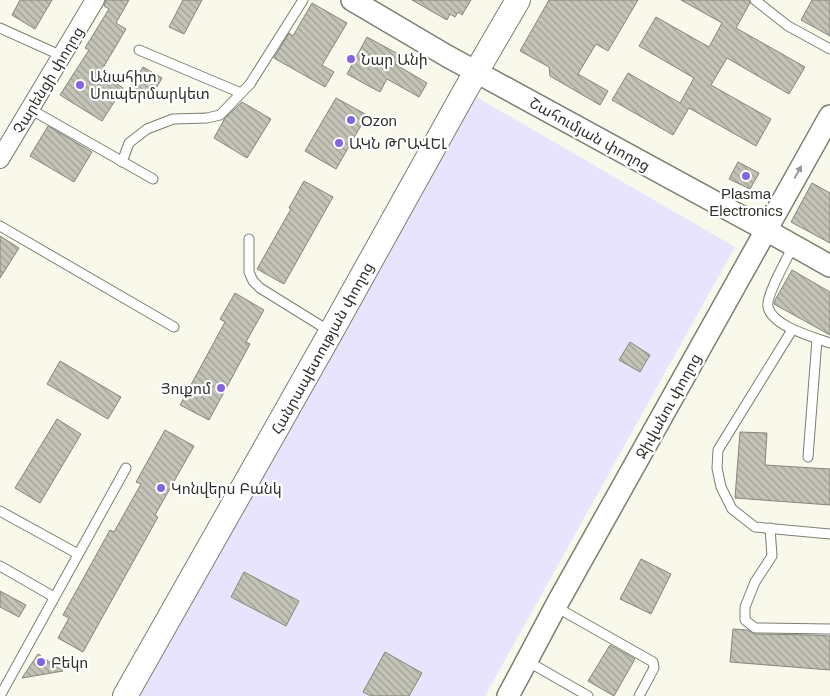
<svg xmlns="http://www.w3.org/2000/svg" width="830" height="696" font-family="Arial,'Noto Sans Armenian',sans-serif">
<defs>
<pattern id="building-back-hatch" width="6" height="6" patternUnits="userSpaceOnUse" patternTransform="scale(1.25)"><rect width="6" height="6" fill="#c4c3b7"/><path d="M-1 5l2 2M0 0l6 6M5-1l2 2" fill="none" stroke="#a09f95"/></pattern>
</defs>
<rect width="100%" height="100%" fill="#f8f8eb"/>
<path fill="#e8e4fd" d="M473 95 735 247 485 696H133Z"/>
<g fill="url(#building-back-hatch)" stroke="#85857a">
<path d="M20 0H52L35 29 12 15Z"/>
<path d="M106 0H129L116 23 126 29 100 73 123 88 102 121 60 95 89 50 85 48 109 9 104 6Z"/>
<path d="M183 0H202L184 34 169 27Z"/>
<path d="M412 0H471L462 15 458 12 455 17 450 14 447 20Z"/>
<path d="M549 0H638L608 51 596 44 578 74 608 91 600 105 550 76 549 67 520 51Z"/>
<path d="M681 0H749L750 3 736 28 805 67 789 94 727 58 711 85 771 119 756 146 689 108 673 135 612 100 628 73 680 103 694 78 639 46 656 17 709 47 722 23Z"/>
<path d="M812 0H830V36L801 20Z"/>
<path d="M312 3 347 23 322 65 334 72 325 87 274 58 289 33 293 36Z"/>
<path d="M367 37 400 55 395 64 427 83 419 97 387 79 380 92 347 74Z"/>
<path d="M143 67 162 78 151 97 132 86Z"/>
<path d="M336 98 367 115 336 169 305 151Z"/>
<path d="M242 102 271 119 247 158 214 138 225 118Z"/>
<path d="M48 126 92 152 74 182 30 156Z"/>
<path d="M738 162 759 173 750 189 729 179Z"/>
<path d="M304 181 333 197 284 284 257 269 291 209 289 208Z"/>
<path d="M812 183 830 193V243L791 222Z"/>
<path d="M0 236 19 248 0 278Z"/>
<path d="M792 270 830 292V335L774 304 775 300Z"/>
<path d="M235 293 264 310 246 342 250 344 209 420 180 405 225 322 220 319Z"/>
<path d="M630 342 650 355 640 372 619 360Z"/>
<path d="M60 361 121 397 108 419 47 384Z"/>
<path d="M57 419 81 434 40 503 15 488Z"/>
<path d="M165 430 194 446 155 515 158 517 83 652 58 638 69 618 63 615 110 530 114 532 141 484 136 482Z"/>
<path d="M740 432 767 433 765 465 830 469V505L735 498Z"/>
<path d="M641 559 671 574 651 614 620 599Z"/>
<path d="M244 572 299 601 286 626 231 597Z"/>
<path d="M0 591 26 605 19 617 0 607Z"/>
<path d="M733 629 747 630 755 634 813 635 830 636V670L730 662Z"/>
<path d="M610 645 635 659 614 696 588 681Z"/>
<path d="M385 652 422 673 409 696H371L363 692Z"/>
<path d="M38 654 63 671 22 678Z"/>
</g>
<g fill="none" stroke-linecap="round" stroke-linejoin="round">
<defs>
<g id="service">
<path d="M755 0 788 26 830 49"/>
<path d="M0 28 62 56"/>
<path d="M139 50 241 93"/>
<path d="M30 109 153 179"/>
<path d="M122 162 129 143 147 129 173 119 207 118 220 115 250 84 303 0"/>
<path d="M0 226 174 327"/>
<path d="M249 239V272L253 281 260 288 331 332"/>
<path d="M793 246C788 257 765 297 768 307 772 326 813 337 830 343"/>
<path d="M792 330 718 450 717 468 721 487 732 509 755 527 830 534"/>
<path d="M808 457 817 339"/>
<path d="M0 511 78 554"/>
<path d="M770 528 772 556 755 582 745 607V620L755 628 830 629"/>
<path d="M0 566 54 597"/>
<path d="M556 607 653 662 654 668 639 696"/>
<path d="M527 661 588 696"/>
<path d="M0 696 126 468"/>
</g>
<path id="minor" d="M0 159 95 0"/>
<g id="tertiary">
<path d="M352 0 447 56 766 230 830 266"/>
<path d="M508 696 558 602 830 116"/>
</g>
<path id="secondary" d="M125 696 331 332 465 91 518 0"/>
</defs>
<use href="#service" stroke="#7f7e73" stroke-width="11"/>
<use href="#minor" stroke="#7f7e73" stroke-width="20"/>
<use href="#tertiary" stroke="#7f7e73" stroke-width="24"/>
<use href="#secondary" stroke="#7f7e73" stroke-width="26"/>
<use href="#service" stroke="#fff" stroke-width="9"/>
<use href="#minor" stroke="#fff" stroke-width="18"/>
<use href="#tertiary" stroke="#fff" stroke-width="21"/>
<use href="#secondary" stroke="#fff" stroke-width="24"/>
</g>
<defs><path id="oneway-solid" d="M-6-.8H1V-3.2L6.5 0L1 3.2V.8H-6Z" transform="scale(1.25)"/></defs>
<use fill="#989896" href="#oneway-solid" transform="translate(798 172) rotate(-61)"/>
<g fill="#8564e0" stroke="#fff" stroke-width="2">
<circle cx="351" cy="59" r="5"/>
<circle cx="80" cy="85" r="5"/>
<circle cx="351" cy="120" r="5"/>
<circle cx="339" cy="143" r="5"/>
<circle cx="746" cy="176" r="5"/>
<circle cx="221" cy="388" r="5"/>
<circle cx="161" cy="488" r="5"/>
<circle cx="41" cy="662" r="5"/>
</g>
<g text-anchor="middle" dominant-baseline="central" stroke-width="4.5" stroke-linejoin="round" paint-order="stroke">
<g font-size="15" fill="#32322d" stroke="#fff" text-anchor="start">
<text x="361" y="59">Նար Անի</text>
<text x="90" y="76">Անահիտ<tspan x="90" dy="17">Սուպերմարկետ</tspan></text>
<text x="361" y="120">Ozon</text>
<text x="349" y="143">ԱԿՆ ԹՐԱՎԵԼ</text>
<text x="746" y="193" text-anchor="middle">Plasma<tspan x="746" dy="17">Electronics</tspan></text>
<text x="211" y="388" text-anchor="end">Յուքոմ</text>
<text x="171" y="488">Կոնվերս Բանկ</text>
<text x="51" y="662">Բեկո</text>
</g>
<g font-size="15" fill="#32322d" stroke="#fff">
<text transform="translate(48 80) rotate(-59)">Չարենցի փողոց</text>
<text transform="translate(590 134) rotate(29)">Շահումյան փողոց</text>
<text transform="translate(322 348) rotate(-61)">Հանրապետության փողոց</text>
<text transform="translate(668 406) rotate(-61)">Ջիվանու փողոց</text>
</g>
</g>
</svg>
